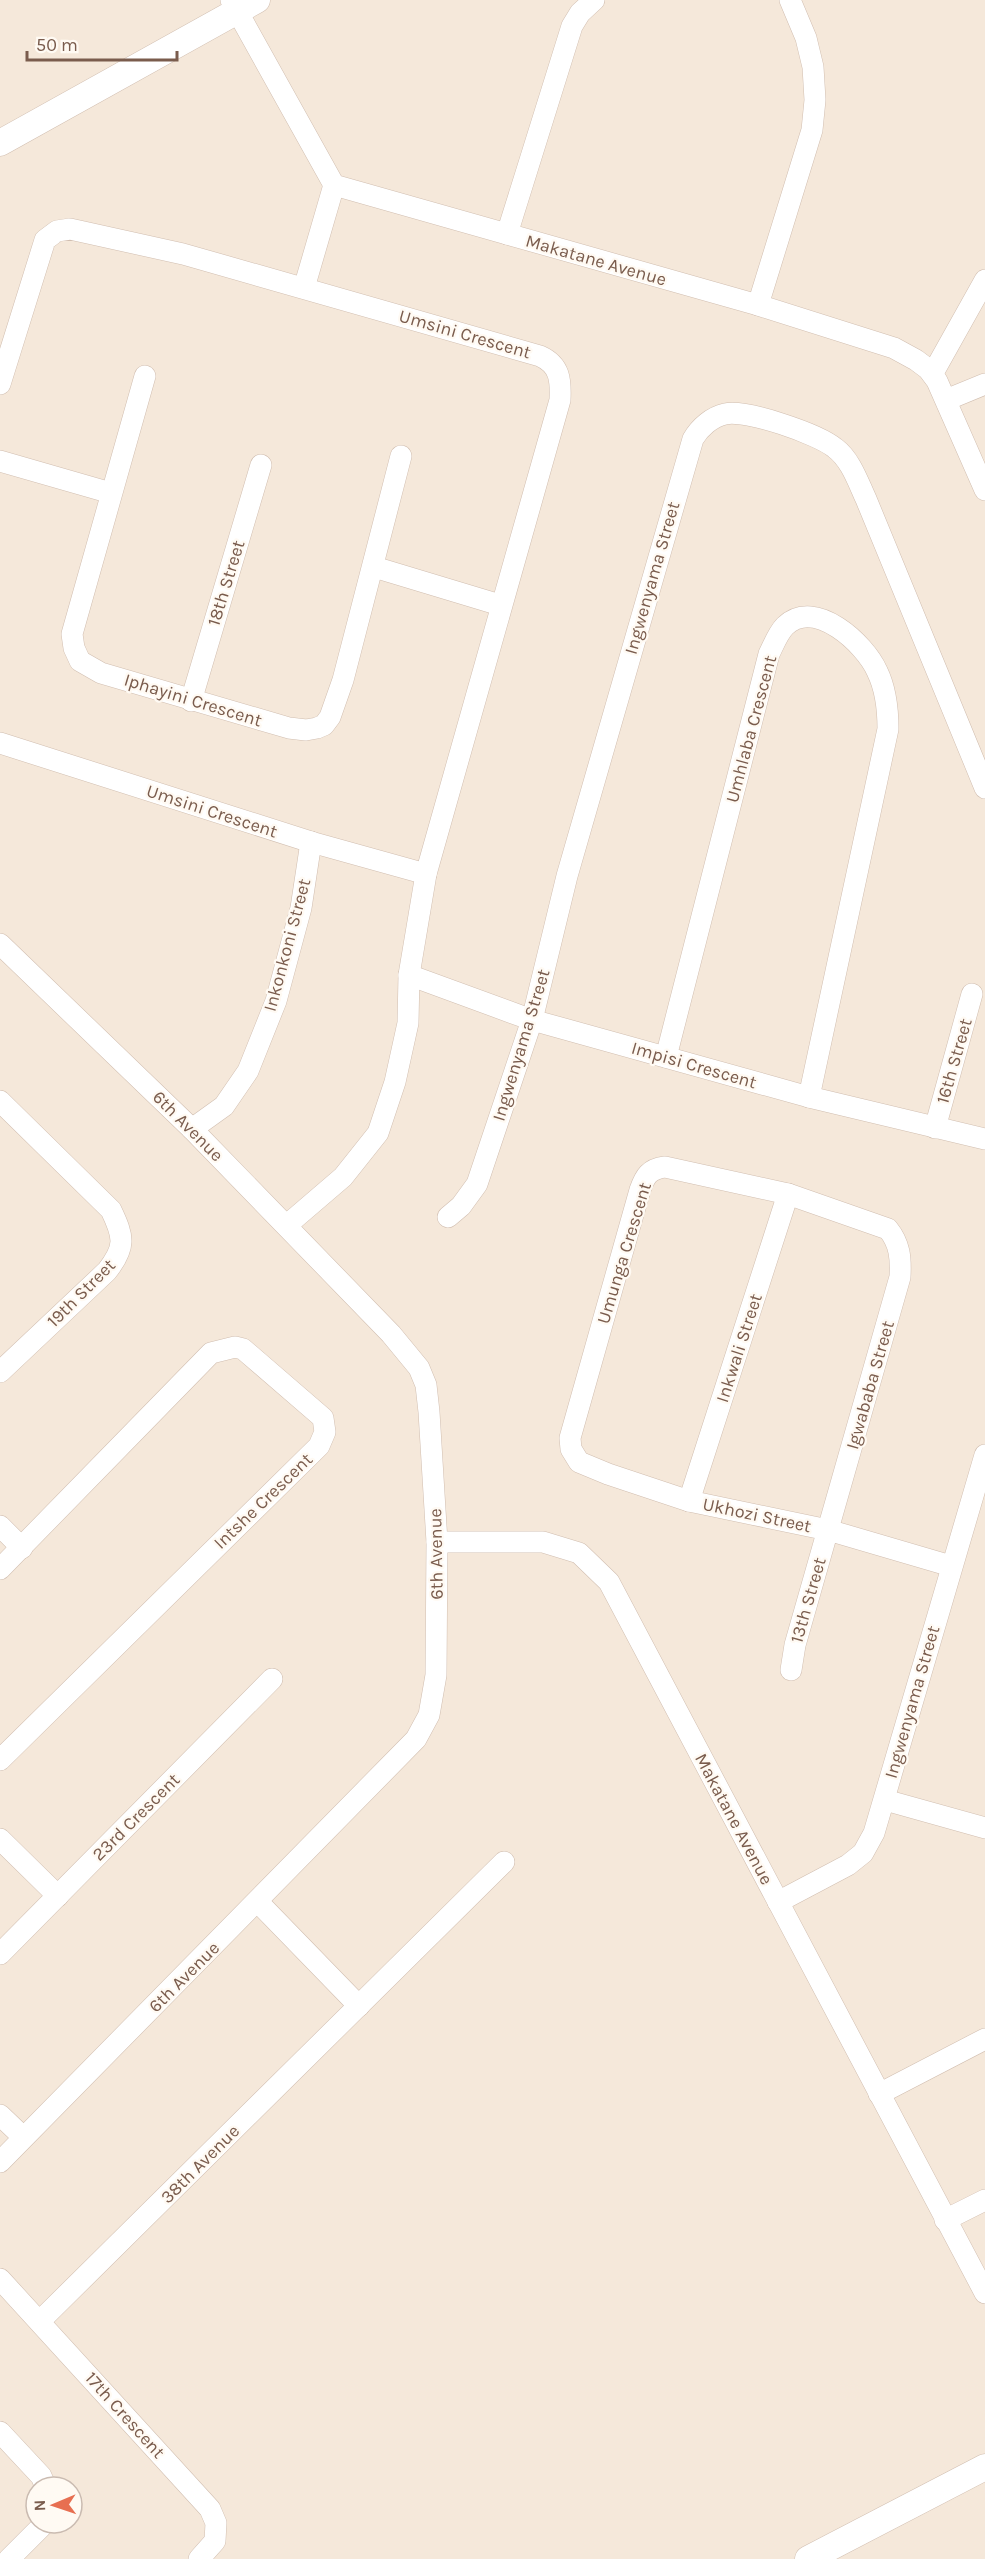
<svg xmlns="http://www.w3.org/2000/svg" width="985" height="2559" font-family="Karla,sans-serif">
<rect width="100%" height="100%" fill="#fdf6ec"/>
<path fill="#f5e8da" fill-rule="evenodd" d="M0 0H985V2559H0ZM36 2487H72V2523H36Z"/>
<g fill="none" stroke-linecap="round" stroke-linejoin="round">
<defs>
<g id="minor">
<path d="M231 0 334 185 758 305 894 348 916 360 928 369 937 381 985 490"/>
<path d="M507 234 572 26 580 13 594 0"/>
<path d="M304 288 334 185"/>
<path d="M758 305 812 130 815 100 813 67 806 38 790 0"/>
<path d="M933 373 985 280"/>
<path d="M145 376 72 634 74 648 80 661 101 673 289 728 306 730 317 728 324 725 330 717 343 680 401 456"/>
<path d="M0 384 45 240 57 231 70 229 183 254 540 356C560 365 561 380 560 400L426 874 409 975 408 1023 395 1082 378 1133 343 1177 287 1225"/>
<path d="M946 400 985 384"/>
<path d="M0 461 111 493"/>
<path d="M374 567 500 605"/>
<path d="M191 701 261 465"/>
<path d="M0 743 311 842 426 874"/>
<path d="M0 944 192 1129 391 1334 419 1368 426 1385 429 1412 437 1542 436 1675 429 1715 416 1739 0 2162"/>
<path d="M409 975 532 1020 809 1097 985 1139"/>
<path d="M666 1057 769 654C774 644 778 633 785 626 815 597 865 644 877 671 886 689 888 708 888 729L809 1097"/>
<path d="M0 1101 111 1210C124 1237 126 1247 107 1271L0 1372"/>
<path d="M935 1128 972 994"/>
<path d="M192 1129 224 1106 248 1071 276 1001 301 908 311 842"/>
<path d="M448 1217 461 1206 477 1184 532 1020 567 876 693 439C700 427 712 417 725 414 746 409 818 434 835 448 851 460 858 482 866 499L985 788"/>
<path d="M689 1501 788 1194"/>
<path d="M0 1526 22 1548"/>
<path d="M437 1542H543L579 1553 609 1582 985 2293"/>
<path d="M0 1569 211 1353 235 1347 243 1349 323 1418 325 1432 319 1446 0 1760"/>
<path d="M791 1670 795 1645 900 1277C901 1258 900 1244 888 1229L788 1194 665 1167C649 1169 645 1176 640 1190L570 1438 571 1449 579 1462 608 1474 689 1501 828 1530 951 1566"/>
<path d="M885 1800 985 1828"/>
<path d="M0 1839 58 1896"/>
<path d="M258 1902 359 2006"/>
<path d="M778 1902 848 1865 863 1853 874 1833 985 1455"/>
<path d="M0 1954 272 1679"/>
<path d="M879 2094 985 2039"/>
<path d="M0 2115 23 2137"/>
<path d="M945 2220 985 2200"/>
<path d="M0 2279 210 2509 216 2523 215 2541 199 2559"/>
<path d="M40 2321 504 1862"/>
<path d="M0 2432 41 2476 46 2487"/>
<path d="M9 2559 45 2523"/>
</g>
<g id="tertiary">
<path d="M0 143 257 0"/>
<path d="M808 2559 985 2467"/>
</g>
</defs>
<use href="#minor" stroke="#d1beb0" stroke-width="22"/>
<use href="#tertiary" stroke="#d1beb0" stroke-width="27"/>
<use href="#minor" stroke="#fff" stroke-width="21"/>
<use href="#tertiary" stroke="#fff" stroke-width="26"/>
</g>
<g text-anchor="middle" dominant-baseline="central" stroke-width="4.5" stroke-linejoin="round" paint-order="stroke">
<g font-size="18" fill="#7a5c4d" stroke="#fffaf3">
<text transform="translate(596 260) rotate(16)">Makatane Avenue</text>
<text transform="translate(465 334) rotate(16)">Umsini Crescent</text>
<text transform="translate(652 578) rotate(-74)">Ingwenyama Street</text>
<text transform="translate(226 583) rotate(-73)">18th Street</text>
<text transform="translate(193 700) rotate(17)">Iphayini Crescent</text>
<text transform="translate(751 729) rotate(-75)">Umhlaba Crescent</text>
<text transform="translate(212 811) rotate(18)">Umsini Crescent</text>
<text transform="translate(287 945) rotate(-75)">Inkonkoni Street</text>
<text transform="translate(521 1045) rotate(-73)">Ingwenyama Street</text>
<text transform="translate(954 1061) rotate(-74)">16th Street</text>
<text transform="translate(694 1065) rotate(16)">Impisi Crescent</text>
<text transform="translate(188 1126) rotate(45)">6th Avenue</text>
<text transform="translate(624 1253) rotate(-73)">Umunga Crescent</text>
<text transform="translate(81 1293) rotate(-45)">19th Street</text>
<text transform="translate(739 1348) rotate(-72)">Inkwali Street</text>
<text transform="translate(870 1385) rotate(-74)">Igwababa Street</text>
<text transform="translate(263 1501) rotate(-44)">Intshe Crescent</text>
<text transform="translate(757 1515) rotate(12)">Ukhozi Street</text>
<text transform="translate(436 1554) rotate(-91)">6th Avenue</text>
<text transform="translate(808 1600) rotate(-74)">13th Street</text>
<text transform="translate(912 1702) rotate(-74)">Ingwenyama Street</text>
<text transform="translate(136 1817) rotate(-45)">23rd Crescent</text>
<text transform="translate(734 1819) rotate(62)">Makatane Avenue</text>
<text transform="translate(184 1977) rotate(-45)">6th Avenue</text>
<text transform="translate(200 2164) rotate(-45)">38th Avenue</text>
<text transform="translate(125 2415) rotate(48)">17th Crescent</text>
</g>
</g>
<g transform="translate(54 2505) rotate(268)"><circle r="28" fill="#fffaf3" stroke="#cabbb1" stroke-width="1.5"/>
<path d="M0-4.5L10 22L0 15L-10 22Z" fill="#e76f51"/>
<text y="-9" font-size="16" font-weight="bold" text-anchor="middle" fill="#7a5c4d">N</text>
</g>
<path d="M27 51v9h150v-9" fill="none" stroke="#7a5c4d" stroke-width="3"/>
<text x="36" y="51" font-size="18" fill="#7a5c4d" stroke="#fffaf3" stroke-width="4.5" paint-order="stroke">50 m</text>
</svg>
